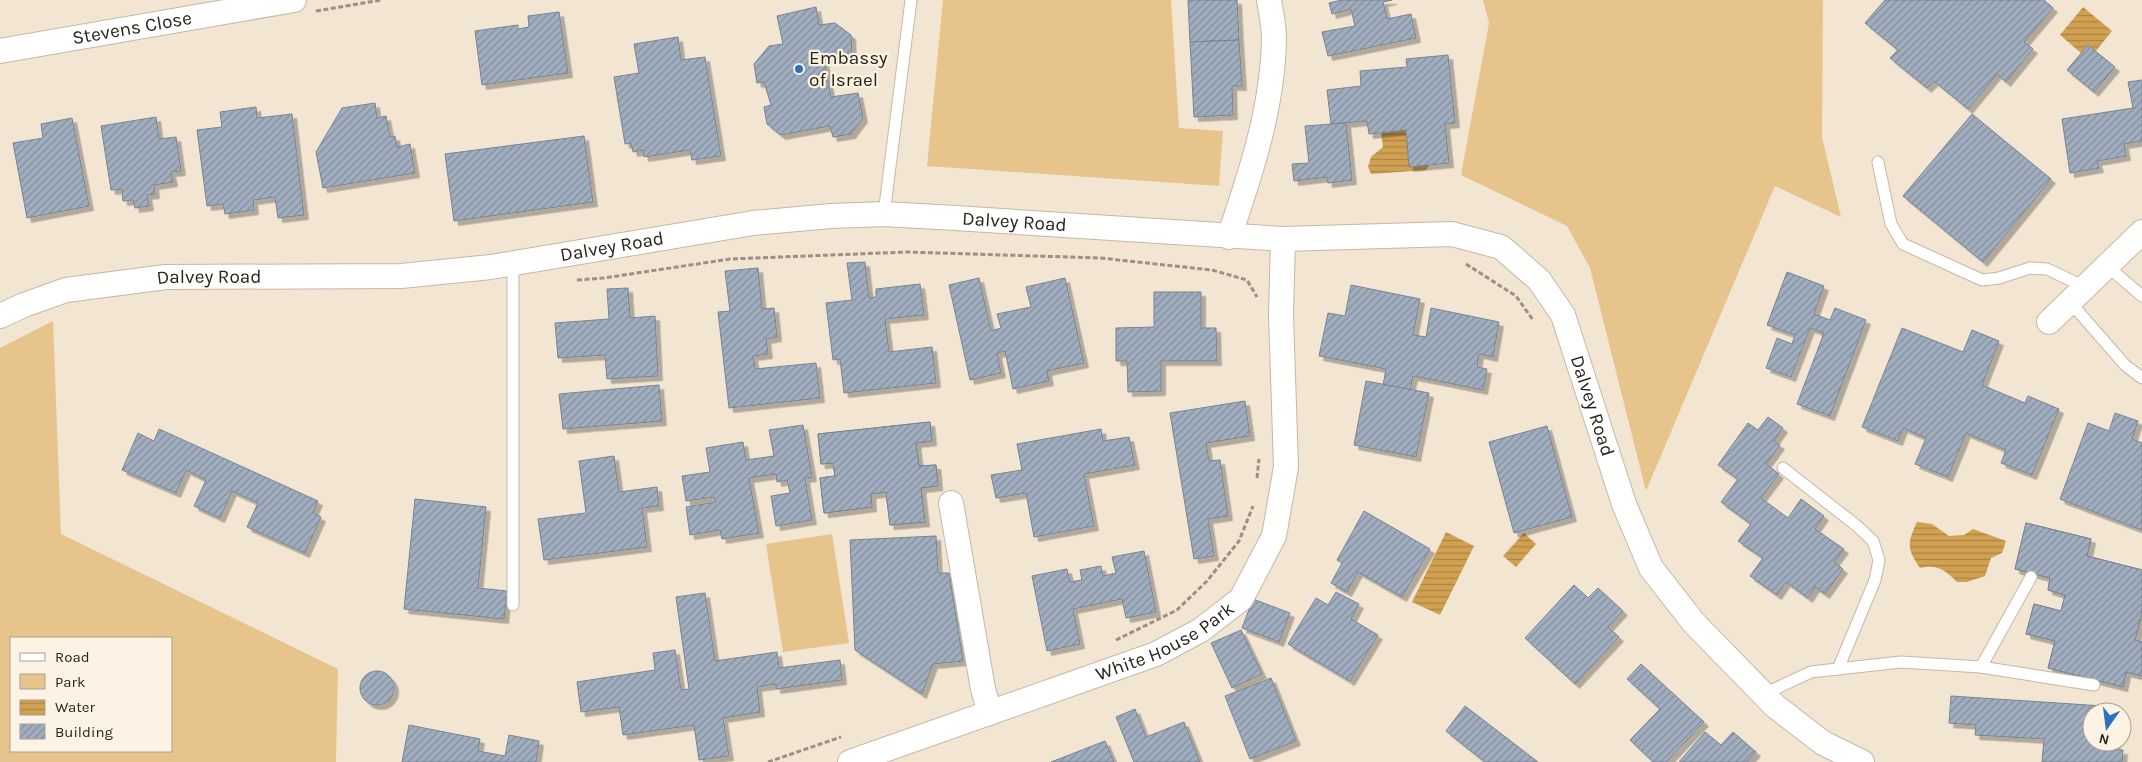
<svg xmlns="http://www.w3.org/2000/svg" width="2142" height="762" font-family="Karla,sans-serif">
<defs>
<pattern id="water-rules" width="6" height="5" patternUnits="userSpaceOnUse" patternTransform="scale(1.25)"><rect width="6" height="5" fill="#d1a152"/><path d="M0 2.5h6" fill="none" stroke="#aa8343"/></pattern>
<pattern id="building-hatch" width="6" height="6" patternUnits="userSpaceOnUse" patternTransform="scale(1.25)"><rect width="6" height="6" fill="#a1aec0"/><path d="M-1 1l2-2M0 6l6-6M5 7l2-2" fill="none" stroke="#838d9b"/></pattern>
<filter id="shadow"><feDropShadow dx="4.5" dy="4.5" stdDeviation="0" flood-color="#0004"/></filter>
</defs>
<rect width="100%" height="100%" fill="#f2e5d2"/>
<g fill="#e8c48d" fill-rule="evenodd">
<path d="M943 0H1171L1179 128 1223 131 1219 186 927 166Z"/>
<path d="M1483 0H1823L1822 137 1841 217 1775 186 1646 491 1590 268 1567 226 1461 175 1489 23Z"/>
<path d="M53 321 61 534 338 669 336 762H0V348ZM171 638V751H11V638Z"/>
<path d="M832 534 849 643 783 652 766 544Z"/>
</g>
<g fill="url(#water-rules)">
<path d="M2083 7 2112 31 2096 51 2088 45 2081 53 2060 35Z"/>
<path d="M1406 130 1429 165 1426 170 1371 174 1368 167 1371 157 1383 147 1381 132Z"/>
<path d="M1917 522 1932 524 1949 536 1964 535 1973 529 2006 541 2002 553 1991 558 1985 576 1967 582H1957C1945 570 1937 564 1920 568 1907 549 1907 543 1917 522Z"/>
<path d="M1446 532 1474 546 1440 615 1412 602Z"/>
<path d="M1524 533 1536 544 1516 567 1503 556Z"/>
</g>
<g fill="url(#building-hatch)" stroke="#778494" fill-rule="evenodd" filter="url(#shadow)">
<path d="M1188 0H1237L1239 40 1190 42Z"/>
<path d="M1342 0H1392L1383 2 1387 19 1411 14 1416 38 1328 56 1322 32 1355 26 1351 9 1332 14 1329 3Z"/>
<path d="M1885 0H2044L2053 8 2024 42 2033 49 2006 82 1997 74 1968 109 1934 81 1927 88 1890 58 1898 50 1865 23Z"/>
<path d="M816 7 819 25 835 23 851 35 852 56 824 60 831 97 858 93 863 118 851 134 833 137 830 126 781 135 767 124 764 107 771 105 764 82 757 83 754 64 769 46 783 44 777 16Z"/>
<path d="M559 12 568 73 482 85 475 31 518 25V29L529 27 528 16Z"/>
<path d="M678 37 681 60 705 57 721 156 692 160 690 150 644 157 643 150 633 152 631 143 625 144 614 77 639 73 634 44Z"/>
<path d="M1239 40 1242 86H1232L1233 115 1194 117 1190 42Z"/>
<path d="M2088 45 2115 67 2094 92 2067 70Z"/>
<path d="M1448 55 1455 123 1445 124 1449 163 1409 167 1406 130 1369 134 1367 121 1331 124 1327 90 1361 86 1360 71 1407 67 1406 59Z"/>
<path d="M2142 80V141L2124 144 2126 156 2097 161 2099 168 2070 173 2062 119 2133 108 2128 82Z"/>
<path d="M375 103 377 118 386 116 390 137 395 136 397 147 410 144 415 173 323 188 316 152 342 108Z"/>
<path d="M256 107 257 118 292 114 304 215 278 218 275 197 253 200 254 210 225 214 223 204 207 206 197 130 222 127 220 112Z"/>
<path d="M1972 114 2051 179 1983 262 1903 196Z"/>
<path d="M156 117 159 139 176 137 181 171 171 172 173 182 154 185 155 194 147 195 149 206 135 208 133 200 123 201 122 189 111 190 101 126Z"/>
<path d="M72 118 89 206 27 218 13 143 43 138 41 124Z"/>
<path d="M1346 123 1352 180 1328 183 1327 177 1294 181 1292 164 1309 163 1305 126Z"/>
<path d="M584 136 593 202 454 221 445 154Z"/>
<path d="M865 262 869 298 876 297V289L920 284 924 315 885 319 889 352 932 347 936 383 844 393 840 359 833 360 826 303 852 300 847 263Z"/>
<path d="M758 268 762 309 774 308 777 337 766 339 768 354 753 356 755 369 816 363 820 398 729 408 718 312 730 311 725 271Z"/>
<path d="M1787 272 1824 286 1814 314 1830 320 1835 308 1866 320 1830 416 1797 404 1824 333 1810 328 1791 377 1766 368 1777 338 1792 344 1795 335 1767 325Z"/>
<path d="M979 278 991 331 1001 328 997 314 1031 307 1026 287 1065 278 1084 363 1047 371 1049 381 1013 389 1005 351 997 353 1001 373 970 380 949 285Z"/>
<path d="M1351 285 1420 299 1413 335 1426 337 1431 308 1499 322 1493 357 1479 354 1477 367 1487 369 1483 390 1413 376 1410 390 1383 385 1386 369 1319 356 1328 313 1345 316Z"/>
<path d="M628 288 630 318 655 316 658 376 607 379 605 355 558 358 555 323 609 319 607 289Z"/>
<path d="M1154 292H1201V328H1216L1217 361H1161V391L1128 392 1127 361H1116V328L1154 327Z"/>
<path d="M1902 328 1963 352 1972 330 1999 341 1982 385 2025 403 2028 396 2059 409 2032 475 2001 463 2006 450 1966 433 1948 477 1915 464 1926 438 1903 428 1898 441 1862 427Z"/>
<path d="M1366 381 1429 393 1416 457 1354 445Z"/>
<path d="M659 385 662 421 563 429 559 394Z"/>
<path d="M1245 401 1250 436 1206 443 1209 461 1220 460 1228 516 1208 519 1214 556 1194 559 1170 413Z"/>
<path d="M2115 413 2138 421 2132 439 2142 443V530L2060 499 2088 423 2109 431Z"/>
<path d="M1768 417 1783 428 1774 441 1780 445 1766 464 1779 474 1761 498 1788 518 1801 499 1824 516 1815 529 1844 549 1834 562 1843 569 1825 594 1815 587 1808 598 1786 582 1777 595 1750 576 1763 558 1738 541 1751 524 1721 502 1738 479 1718 465 1748 423 1758 430Z"/>
<path d="M930 422 932 441 916 443 919 466 936 465 938 486 921 488 925 522 890 525 886 492 871 494 872 507 824 513 820 478 835 476 833 463 821 464 818 434ZM904 437 907 460 873 463 872 451 878 450 877 440Z"/>
<path d="M930 422 932 441 916 443 919 466 936 465 938 486 921 488 925 522 890 525 886 492 871 494 872 507 824 513 820 478 835 476 833 463 821 464 818 434Z"/>
<path d="M803 425 812 477 805 478 812 520 776 526 771 496 790 493 787 480 777 482 776 474 749 478 759 533 722 539 720 530 690 535 686 507 716 502 714 497 686 501 682 476 710 472 706 448 743 442 746 460 774 456 769 430Z"/>
<path d="M1547 426 1572 517 1514 533 1489 442Z"/>
<path d="M159 429 318 501 313 513 321 517 305 553 247 527 258 503 232 491 220 518 194 506 206 480 186 470 176 493 122 470 138 433 154 441Z"/>
<path d="M1101 429 1103 441 1129 437 1135 465 1084 474 1094 526 1034 537 1026 493 996 498 991 475 1022 470 1017 444Z"/>
<path d="M614 456 619 492 657 487 659 506 642 508 647 547 544 560 538 519 586 513 579 461Z"/>
<path d="M415 499 486 507 478 588 507 591 504 619 404 609Z"/>
<path d="M1364 511 1430 549 1402 597 1358 572 1347 592 1331 583 1342 563 1337 560Z"/>
<path d="M2026 523 2091 539 2087 556 2142 570V613L2135 640 2142 642V676L2126 672 2123 687 2048 668 2055 641 2026 634 2034 604 2061 611 2065 595 2048 590 2050 578 2015 569ZM2088 601 2122 609 2112 652 2077 644Z"/>
<path d="M2026 523 2091 539 2087 556 2142 570V613L2135 640 2142 642V676L2126 672 2123 687 2048 668 2055 641 2026 634 2034 604 2061 611 2065 595 2048 590 2050 578 2015 569Z"/>
<path d="M936 536 938 573H949L963 661 933 664 922 694 855 650 850 540Z"/>
<path d="M1144 551 1156 612 1126 618 1122 599 1073 609 1080 644 1047 651 1032 576 1067 569 1070 582 1082 580 1080 570 1101 566 1103 576 1116 573 1112 557Z"/>
<path d="M1574 585 1588 598 1598 588 1623 611 1608 627 1619 637 1575 684 1525 638Z"/>
<path d="M1336 592 1359 604 1351 619 1378 635 1350 681 1288 644 1316 598 1328 605Z"/>
<path d="M705 593 715 661 777 652 779 668 840 660 842 680 776 689V684L757 687 760 712 723 718 729 756 699 760 694 725 623 735 619 707 581 712 577 682 655 670 653 653 675 650 681 690 689 689 676 597Z"/>
<path d="M1253 599 1290 613 1279 642 1242 628Z"/>
<path d="M1241 630 1262 674 1232 688 1211 643Z"/>
<path d="M1641 664 1704 722 1666 762H1653L1630 740 1660 709 1627 679Z"/>
<circle cx="377" cy="688" r="17"/>
<path d="M1271 678 1296 741 1250 759 1225 696Z"/>
<path d="M1951 696 2118 707 2117 712H2092V742H2116L2115 750H2123L2122 762H2042L2044 739 1975 735 1976 725 1949 723Z"/>
<path d="M1465 706 1538 762H1485L1446 731Z"/>
<path d="M1135 709 1146 737 1184 722 1200 762H1134L1116 717Z"/>
<path d="M409 725 480 739 478 751 505 756 509 735 539 741 536 762H402Z"/>
<path d="M1705 732 1721 745 1733 732 1756 752 1747 762H1679Z"/>
<path d="M1105 741 1114 762H1051Z"/>
</g>
<g fill="none" stroke-linecap="round" stroke-linejoin="round">
<defs>
<g id="service">
<path d="M1878 162 1891 224 1903 244 1982 280 1999 278 2030 268 2047 269 2085 287"/>
<path d="M884 214 911 0"/>
<path d="M513 263V605"/>
<path d="M2107 266 2142 296"/>
<path d="M2070 302 2125 365 2142 378"/>
<path d="M1783 468 1857 526 1873 541 1879 560 1875 580 1838 669"/>
<path d="M1981 667 2031 577"/>
<path d="M1764 694 1811 672 1901 662 1981 667 2094 685"/>
</g>
<g id="minor">
<path id="s1" d="M0 51 294 0"/>
<path d="M1229 237C1251 173 1273 107 1274 38 1274 26 1271 13 1269 0"/>
<path id="s2" d="M0 316 24 305 66 290 166 277 401 276 491 267 753 223 831 216 884 214 955 218 1283 239 1452 234 1501 247 1539 280 1563 315 1624 504 1651 568 1694 623 1775 706 1823 743 1862 762"/>
<path d="M2049 322 2142 232"/>
<path d="M951 503 983 689 990 713"/>
<path id="s3" d="M850 762 1156 654 1201 630 1241 599 1274 536 1286 467 1281 315 1283 239"/>
</g>
</defs>
<use href="#service" stroke="#c4b8a6" stroke-width="13"/>
<use href="#minor" stroke="#c4b8a6" stroke-width="26"/>
<g stroke="#9a9182" stroke-width="3" stroke-dasharray="5 2.5" stroke-linecap="butt">
<path d="M316 11 381 0"/>
<path d="M1466 264 1516 296 1533 320"/>
<path d="M577 280 604 278 730 259 907 252 1100 258 1212 270 1247 280 1257 297"/>
<path d="M1257 478 1259 459"/>
<path d="M1116 640 1177 610 1207 581 1239 541 1253 506"/>
<path d="M768 762 841 737"/>
</g>
<use href="#service" stroke="#fff" stroke-width="11"/>
<use href="#minor" stroke="#fff" stroke-width="24"/>
</g>
<circle fill="#2b70c1" stroke="#fdf3e4" stroke-width="2" cx="799" cy="69" r="5"/>
<g text-anchor="middle" dominant-baseline="central" stroke-width="4.5" stroke-linejoin="round" paint-order="stroke">
<g font-size="19" fill="#28241c" stroke="#fdf3e4">
<text stroke="none"><textPath href="#s1" startOffset="134">Stevens Close</textPath></text>
<text stroke="none"><textPath href="#s2" startOffset="1025">Dalvey Road</textPath></text>
<text stroke="none"><textPath href="#s2" startOffset="620">Dalvey Road</textPath></text>
<text stroke="none"><textPath href="#s2" startOffset="215">Dalvey Road</textPath></text>
<text stroke="none"><textPath href="#s2" startOffset="1702">Dalvey Road</textPath></text>
<text stroke="none"><textPath href="#s3" startOffset="338">White House Park</textPath></text>
</g>
<g font-size="19" fill="#28241c" stroke="#fdf3e4" text-anchor="start">
<text x="809" y="58">Embassy<tspan x="809" dy="22">of Israel</tspan></text>
</g>
</g>
<rect x="10" y="637" width="162" height="115" fill="#fdf3e4" stroke="#a8a094"/>
<rect x="20" y="653" width="25" height="8" fill="#ffffff" stroke="#a8a094"/>
<text x="55" y="662" font-size="15" fill="#28241c">Road</text>
<rect x="20" y="674" width="25" height="15" fill="#e8c48d" stroke="#a8a094"/>
<text x="55" y="687" font-size="15" fill="#28241c">Park</text>
<rect x="20" y="700" width="25" height="15" fill="url(#water-rules)" stroke="#a8a094"/>
<text x="55" y="712" font-size="15" fill="#28241c">Water</text>
<rect x="20" y="724" width="25" height="15" fill="url(#building-hatch)" stroke="#a8a094"/>
<text x="55" y="737" font-size="15" fill="#28241c">Building</text>
<g transform="translate(2107 727) rotate(194)"><circle r="24" fill="#fdf3e4" stroke="#a8a094"/>
<path d="M0-4L9 19L0 12L-9 19Z" fill="#2b70c1"/>
<text y="-8" font-size="14" font-weight="bold" text-anchor="middle" fill="#28241c">N</text>
</g>
</svg>
